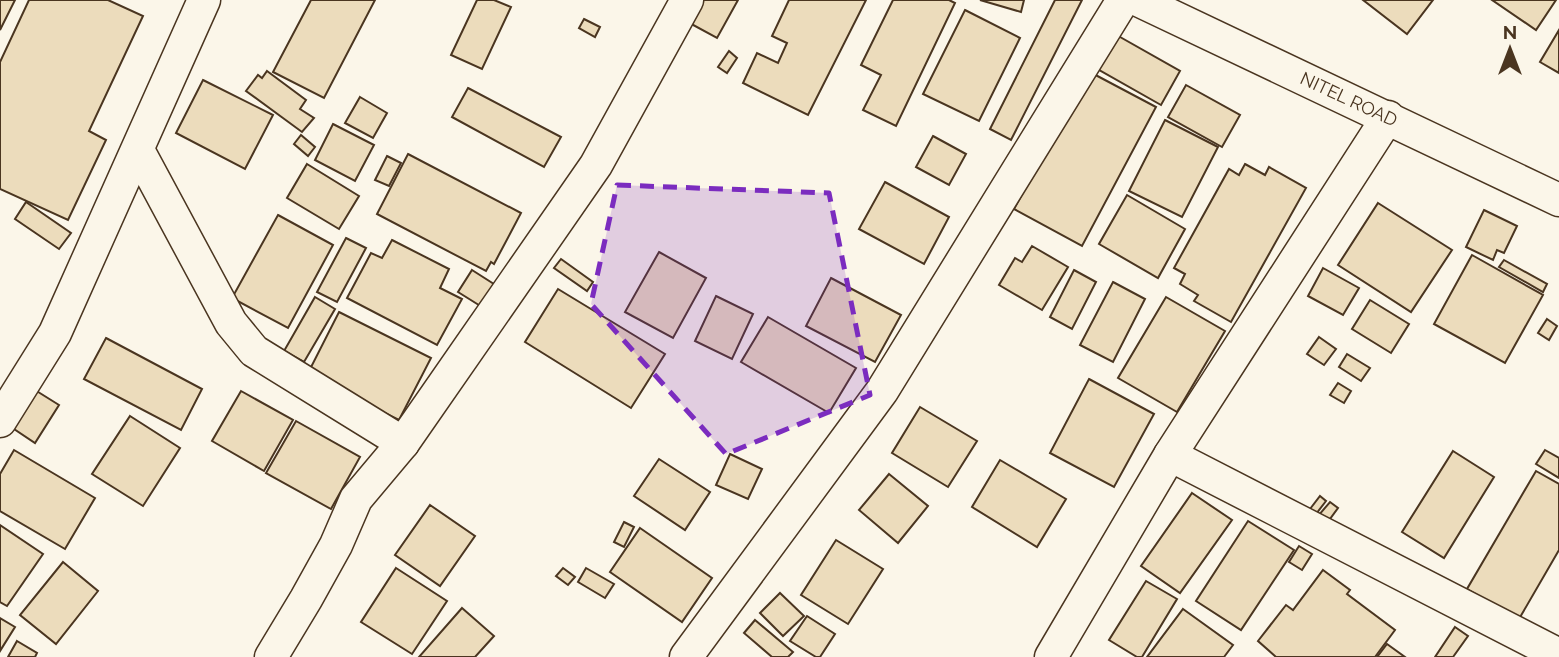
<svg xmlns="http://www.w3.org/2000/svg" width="1559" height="657" font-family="Raleway,sans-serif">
<rect width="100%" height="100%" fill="#fbf6e9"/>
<g fill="#ecdcbc" stroke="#4a3520" stroke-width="2">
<path d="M0 0H15L0 30Z"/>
<path d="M29 0H108L143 16 89 131 106 140 68 220 0 189V62Z"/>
<path d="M311 0H375L324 98 273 72Z"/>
<path d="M477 0H494L511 7 482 69 451 55Z"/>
<path d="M695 0H738L717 38 684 20Z"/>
<path d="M789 0H866L808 115 743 83 757 53 778 63 787 43 772 36Z"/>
<path d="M893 0H949L955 3 896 126 863 110 881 75 861 65Z"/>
<path d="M980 0H1024L1021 12Z"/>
<path d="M1055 0H1082L1011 140 990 129Z"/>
<path d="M1363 0H1433L1407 34Z"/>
<path d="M1492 0H1556L1536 30Z"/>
<path d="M965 10 1020 38 979 121 923 94Z"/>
<path d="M584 19 600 27 595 37 579 28Z"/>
<path d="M1559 30V73L1540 62Z"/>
<path d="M1113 33 1180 71 1161 105 1094 67Z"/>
<path d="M729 51 737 58 727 73 718 67Z"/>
<path d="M267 71 306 100 300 109 314 118 302 132 246 91 258 75 262 78Z"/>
<path d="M1088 71 1156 107 1082 246 1014 209Z"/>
<path d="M203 80 273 115 245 169 176 133Z"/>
<path d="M1186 85 1240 115 1222 147 1168 117Z"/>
<path d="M468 88 561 137 544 167 452 117Z"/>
<path d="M360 97 387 113 373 138 345 123Z"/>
<path d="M1165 120 1218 147 1182 217 1129 191Z"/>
<path d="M333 124 374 145 355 181 315 160Z"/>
<path d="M301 135 315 147 308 156 294 144Z"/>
<path d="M933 136 966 154 949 185 916 167Z"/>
<path d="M408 154 521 213 494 264 491 262 486 271 377 214Z"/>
<path d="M387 156 401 163 389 186 375 180Z"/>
<path d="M307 164 359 196 339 229 287 198Z"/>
<path d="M1245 164 1265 175 1269 167 1306 188 1231 322 1194 301 1198 295 1180 284 1185 274 1174 268 1229 169 1239 175Z"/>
<path d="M885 182 949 217 924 264 859 229Z"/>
<path d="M1127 195 1185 229 1158 278 1099 244Z"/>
<path d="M26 202 71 233 59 249 15 219Z"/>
<path d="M1378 203 1452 250 1411 312 1338 265Z"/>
<path d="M1484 210 1517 226 1504 253 1497 250 1493 260 1466 247Z"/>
<path d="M278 215 333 245 288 328 232 298Z"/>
<path d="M346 238 366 248 337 302 317 292Z"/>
<path d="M392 240 449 269 440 288 462 299 437 345 347 298 371 253 382 258Z"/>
<path d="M1032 246 1068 267 1042 310 999 285 1015 258 1022 262Z"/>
<path d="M659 252 706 278 673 338 625 312Z"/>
<path d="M1472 255 1543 295 1505 363 1434 324Z"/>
<path d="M561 259 593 282 587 291 554 268Z"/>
<path d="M1504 260 1547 284 1543 292 1499 267Z"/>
<path d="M1323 268 1359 288 1343 315 1308 296Z"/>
<path d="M472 270 497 286 482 307 458 292Z"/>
<path d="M1074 270 1096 282 1072 329 1050 317Z"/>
<path d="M831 278 901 315 875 362 806 326Z"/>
<path d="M1113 282 1145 299 1113 362 1080 345Z"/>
<path d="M558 289 665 354 631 408 525 342Z"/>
<path d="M716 296 753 314 732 359 695 341Z"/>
<path d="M315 297 335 309 304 362 284 351Z"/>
<path d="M1166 297 1225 331 1177 412 1118 378Z"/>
<path d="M1370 300 1409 324 1391 353 1352 329Z"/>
<path d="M339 312 431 358 399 420 307 375Z"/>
<path d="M768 317 856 368 829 413 741 362Z"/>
<path d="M1547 319 1557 326 1549 340 1538 333Z"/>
<path d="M1319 337 1336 349 1324 365 1307 354Z"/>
<path d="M106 338 202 389 181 430 84 379Z"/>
<path d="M1347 354 1370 368 1361 381 1339 367Z"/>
<path d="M1089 379 1154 414 1114 487 1050 453Z"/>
<path d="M1338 383 1351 391 1344 403 1330 395Z"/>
<path d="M35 390 59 405 35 443 11 427Z"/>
<path d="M241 391 293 420 264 471 212 441Z"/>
<path d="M920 407 977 441 948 487 892 453Z"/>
<path d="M130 416 180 448 143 506 92 474Z"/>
<path d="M296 421 360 457 331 509 266 473Z"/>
<path d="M14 450 95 498 65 549 0 511V474Z"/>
<path d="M1545 450 1559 458V478L1536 464Z"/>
<path d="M1453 451 1494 477 1444 558 1402 532Z"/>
<path d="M730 454 762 469 748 499 716 485Z"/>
<path d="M659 459 710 492 685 530 634 496Z"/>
<path d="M1000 460 1066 499 1037 547 972 507Z"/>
<path d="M1536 471 1559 484V550L1519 619 1467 589Z"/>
<path d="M889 474 928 506 898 543 859 510Z"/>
<path d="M1192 493 1232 520 1180 593 1141 566Z"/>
<path d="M1320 496 1326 501 1316 514 1310 509Z"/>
<path d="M1330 502 1338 508 1327 523 1318 516Z"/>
<path d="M430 505 475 536 440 586 395 555Z"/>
<path d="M1248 521 1294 550 1241 630 1196 601Z"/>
<path d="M624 522 634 527 624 547 614 542Z"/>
<path d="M0 525 43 554 7 606 0 602Z"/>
<path d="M640 528 712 578 682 622 610 572Z"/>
<path d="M836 540 883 569 848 624 801 595Z"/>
<path d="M1299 546 1312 554 1302 570 1289 562Z"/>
<path d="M63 562 98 591 56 644 20 615Z"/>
<path d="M396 568 447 601 412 654 361 622Z"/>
<path d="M563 568 575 577 568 585 556 576Z"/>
<path d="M586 568 614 584 605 598 578 582Z"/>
<path d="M1323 570 1350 590 1347 594 1395 630 1375 657H1276L1258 641 1286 605 1293 610Z"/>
<path d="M1146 581 1177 599 1142 657H1137L1109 640Z"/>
<path d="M780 593 804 616 783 636 760 613Z"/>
<path d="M462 608 494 636 475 657H419Z"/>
<path d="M1183 609 1233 645 1224 657H1147Z"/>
<path d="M807 616 835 634 820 657H816L790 641Z"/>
<path d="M0 618 15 627 0 651Z"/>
<path d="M755 620 793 652 788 657H772L744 633Z"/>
<path d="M1455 627 1468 636 1453 657H1435Z"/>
<path d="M17 641 37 653 35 657H8Z"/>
<path d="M1387 644 1405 657H1377Z"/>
</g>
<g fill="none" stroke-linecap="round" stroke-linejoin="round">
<defs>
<g id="minor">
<path d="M1138 0 1559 200"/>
<path d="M138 150 231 323 254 351 403 443"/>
<path d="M0 421 55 333 204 0"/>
<path d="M1170 455 1559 655"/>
<path d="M271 657 306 599 336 545 356 499 403 443 596 165 687 0"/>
<path d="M686 657 882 391 1123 0"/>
<path d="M1051 657 1170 455 1388 117"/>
</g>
</defs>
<use href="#minor" stroke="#4a3520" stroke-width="35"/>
<use href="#minor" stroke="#fbf6e9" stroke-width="32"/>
</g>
<path fill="#7b2cbf" fill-opacity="0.2" stroke="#7b2cbf" stroke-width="5" stroke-dasharray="14 9" stroke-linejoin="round" d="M617 185 829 193 870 395 726 454 591 304Z"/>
<g text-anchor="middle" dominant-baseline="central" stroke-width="5" stroke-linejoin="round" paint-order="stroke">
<g font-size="18" fill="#4a3520" stroke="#fbf6e9">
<text transform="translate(1349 99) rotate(25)">NITEL ROAD</text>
</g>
</g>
<g transform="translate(1510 49)" stroke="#fbf6e9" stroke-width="5" paint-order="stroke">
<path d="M0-5L12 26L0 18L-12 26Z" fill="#4a3520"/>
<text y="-10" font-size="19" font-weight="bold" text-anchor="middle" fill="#4a3520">N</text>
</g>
</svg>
